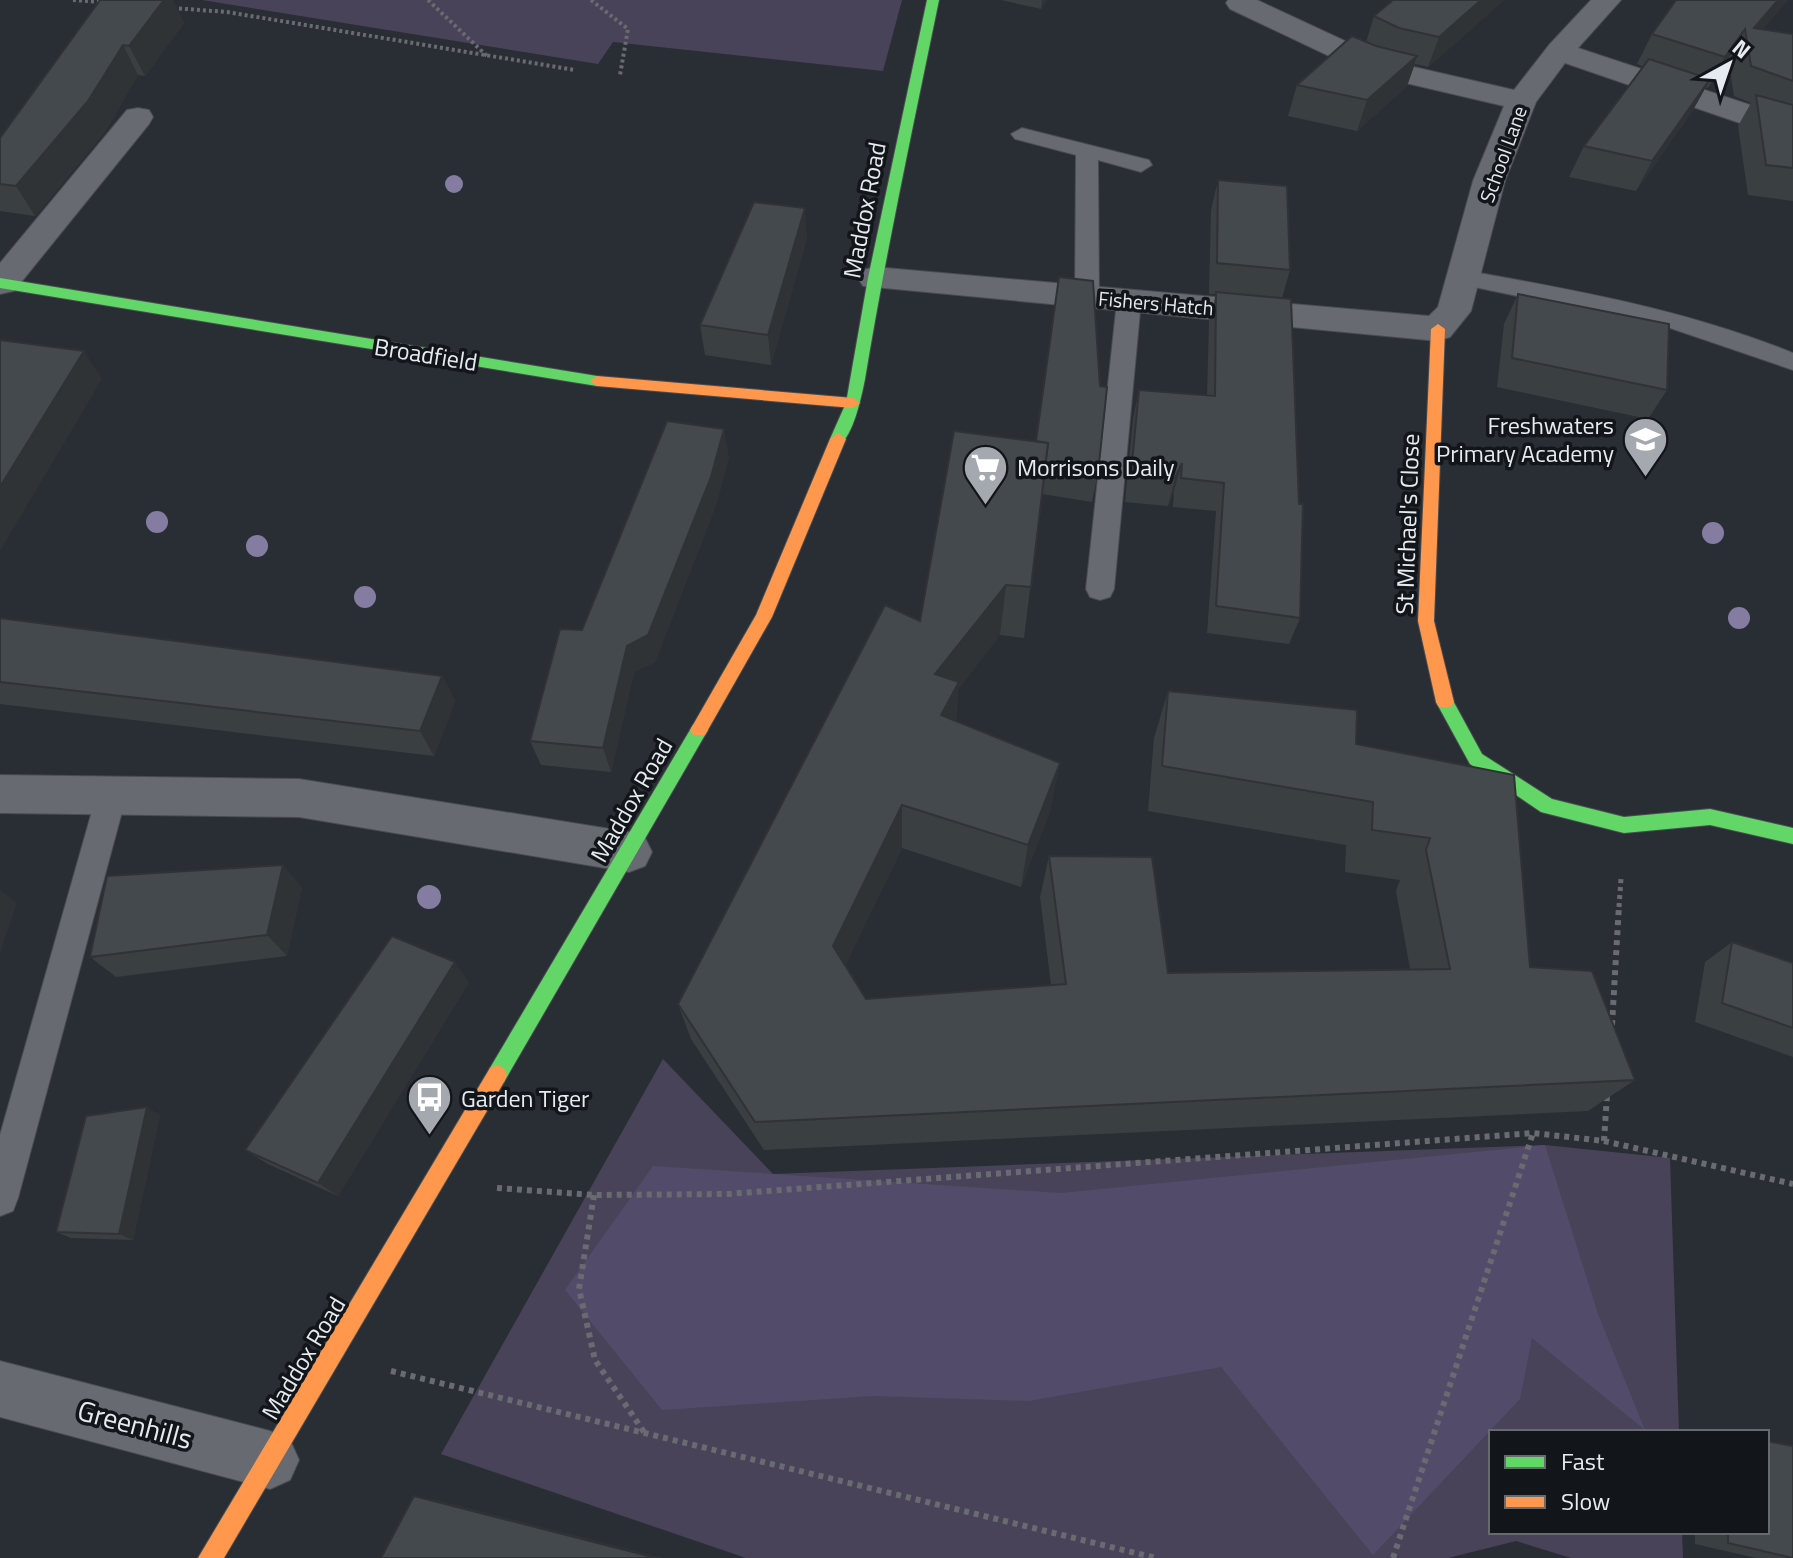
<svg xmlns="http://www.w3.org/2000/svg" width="1793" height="1558" font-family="'Titillium Web',sans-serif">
<rect width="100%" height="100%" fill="#292e34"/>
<g fill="#484358">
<path d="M202 0H902L883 71 613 42 598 64Z"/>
<path d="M663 1059 773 1174 1545 1145 1670 1158 1679 1432H1491V1532H1682L1683 1558H1571L1516 1541 1448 1558H746L441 1454Z"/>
</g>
<path fill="#534b6a" d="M1545 1145 1598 1314 1645 1430 1532 1338 1520 1399 1373 1555 1221 1367 1029 1401 874 1396 662 1410 565 1290 653 1166 1061 1193Z"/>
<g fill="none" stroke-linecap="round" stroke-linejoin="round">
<defs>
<g id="lane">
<path d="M1022 128 1149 160 1152 165 1141 172 1098 160 1099 297 1095 303H1079L1075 297 1076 155 1015 139 1011 134Z"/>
<path d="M1463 270C1575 290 1687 310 1793 353V370L1670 328 1455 283 1451 278 1455 273Z"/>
<path d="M1129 293 1137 295 1141 301 1114 589 1110 597 1100 600 1090 597 1086 589 1117 301 1121 295Z"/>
<path d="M111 784 122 788 126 797 18 1198 13 1211 0 1216V1135L96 797 100 788Z"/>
</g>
<g id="street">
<path d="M1228 0H1257L1388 61 1514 90 1549 45 1591 0H1621L1578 48 1793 119V137L1763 131 1565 63 1536 102 1505 181 1471 311 1450 337 1438 341 863 286 858 278 863 270 875 267 1429 316 1438 307 1473 181 1504 106 1367 74 1230 9 1226 3Z"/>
<path d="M138 108 149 110 153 117 149 124 14 291 0 294V263L127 110Z"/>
<path d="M0 775 299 779 629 832 645 838 652 852 645 866 629 872 299 817 0 813Z"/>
<path d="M0 1361 270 1431 290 1440 299 1460 290 1480 270 1489 0 1417Z"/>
</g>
<g id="fast">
<path d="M927 0H939C913 126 886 252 865 379 862 394 853 439 838 445L830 439 846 403 868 278Z"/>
<path d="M0 278 597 376 604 381 597 386 0 288Z"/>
<path d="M1445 695 1451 697 1482 754 1552 799 1624 817 1710 809 1793 828V844L1710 825 1624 833 1541 812 1470 764 1436 702 1439 697Z"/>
<path d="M699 723 705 725 708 730 705 735 504 1082 497 1085 490 1082 487 1075 490 1068 693 725Z"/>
</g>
<g id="slow">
<path d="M1438 324 1445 329 1434 621 1454 702 1451 707H1439L1436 702 1418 621 1431 329Z"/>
<path d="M597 376 853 398 860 403 853 408 597 386 590 381Z"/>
<path d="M838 433 846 439 772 617 705 735H693L690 730 693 725 756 615 830 439Z"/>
<path d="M497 1065 504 1068 507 1075 504 1082 224 1558H198L490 1068Z"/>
</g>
</defs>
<use href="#lane" stroke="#484c51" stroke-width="2"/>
<use href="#street" stroke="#484c51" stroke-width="2"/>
<use href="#fast" stroke="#484c51" stroke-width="2"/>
<use href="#slow" stroke="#484c51" stroke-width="2"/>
<g stroke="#696b70" stroke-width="4" stroke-dasharray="3 3" stroke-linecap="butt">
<path d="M73 0 103 2"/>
<path d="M428 0 488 57"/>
<path d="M591 0 628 29 620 75"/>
<path d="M173 8 227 12 575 70"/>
</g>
<path stroke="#696b70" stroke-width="5" stroke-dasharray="4 4" stroke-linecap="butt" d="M1619 907 1621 879"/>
<g stroke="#696b70" stroke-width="6" stroke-dasharray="5 5" stroke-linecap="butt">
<path d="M1612 1025 1619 905"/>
<path d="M1604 1141 1607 1095"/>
<path d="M497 1188 594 1195 728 1194 1533 1133 1604 1141 1793 1184"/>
<path d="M594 1195 579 1289 595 1360 644 1432"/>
<path d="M391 1371 1156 1558"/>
<path d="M1393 1558 1533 1133"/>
</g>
<use href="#lane" fill="#676a70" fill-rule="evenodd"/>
<use href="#street" fill="#676a70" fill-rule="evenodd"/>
<use href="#fast" fill="#63d668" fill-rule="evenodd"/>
<use href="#slow" fill="#ff974d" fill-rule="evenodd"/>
</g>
<g fill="#847da1">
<circle cx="454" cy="184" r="9"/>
<circle cx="157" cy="522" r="11"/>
<circle cx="1713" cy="533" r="11"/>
<circle cx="257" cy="546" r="11"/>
<circle cx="365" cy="597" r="11"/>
<circle cx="1739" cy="618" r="11"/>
<circle cx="429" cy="897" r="12"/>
</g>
<g fill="#3a3f42">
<path d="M100 0 184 23 145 76 138 75 105 132 35 216 0 211V138Z"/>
<path d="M1001 0H1047L1041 9Z"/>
<path d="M1393 0H1504L1428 67 1415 64 1407 86 1357 131 1288 116 1297 85 1366 42 1374 16Z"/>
<path d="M1788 0 1763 29 1793 34V201L1748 195 1738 126 1751 103 1734 96 1728 59 1708 88 1706 87 1693 110 1636 191 1569 177 1584 146 1644 67 1637 64 1652 34Z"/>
<path d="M1218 180 1290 270 1282 298 1300 618 1289 644 1207 633 1216 511 1173 507 1174 491 1168 506 1125 502 1133 419 1139 390 1207 396 1209 322 1216 294H1209L1211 210Z"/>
<path d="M807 238 771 365 705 355 700 325Z"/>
<path d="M1518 294 1667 390 1648 419 1497 387 1504 324Z"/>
<path d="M1100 386 1098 473 1092 502 1042 494 1024 638 1000 635 958 689 956 721 1051 808 1021 887 902 848 845 966 866 999 1051 985 1040 897 1049 856 1168 973 1410 969 1396 891 1400 880 1345 872 1346 845 1148 811 1154 738 1168 691 1356 744 1530 967 1635 1080 1588 1111 764 1150 691 1039 678 1004 920 621 1036 441Z"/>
<path d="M729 457 716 505 655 662 634 672 611 772 541 765 530 741 582 630Z"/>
<path d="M0 618 442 676 455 701 434 756 0 704Z"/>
<path d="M302 887 287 956 116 977 90 957Z"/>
<path d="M1732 942 1793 963V1057L1695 1022 1705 962Z"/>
<path d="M469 982 338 1196 268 1164 245 1150Z"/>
<path d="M160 1115 133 1240 71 1238 56 1232Z"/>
<path d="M1695 1532H1767L1793 1558H1756L1695 1544Z"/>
</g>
<g fill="#303336">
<path d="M164 0H173L184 23 145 76 129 46Z"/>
<path d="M1042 0H1047L1041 9Z"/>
<path d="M1481 0H1504L1428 67 1439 37Z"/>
<path d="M1778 0H1788L1748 46 1754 28Z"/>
<path d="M1745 29 1728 59 1708 88 1725 57Z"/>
<path d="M123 45 138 75 105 132 35 216 16 186Z"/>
<path d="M1417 56 1407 86 1357 131 1367 100Z"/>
<path d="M1710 79 1693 110 1636 191 1652 161Z"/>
<path d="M805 208 807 238 771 365 768 335Z"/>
<path d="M84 351 102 379 0 551V487Z"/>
<path d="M724 429 729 457 716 505 655 662 634 672 611 772 603 748 627 646Z"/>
<path d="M1182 463 1174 491 1168 506 1175 478Z"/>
<path d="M1006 585 1000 635 958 689 955 730 938 762 935 674Z"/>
<path d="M442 676 455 701 434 756 420 731Z"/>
<path d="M1060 763 1051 808 1021 887 1028 845Z"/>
<path d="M902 805V848L837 983 833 946Z"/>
<path d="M283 865 302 887 287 956 267 935Z"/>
<path d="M0 890 17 903 0 953Z"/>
<path d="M455 962 469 982 338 1196 318 1183Z"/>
<path d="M147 1107 160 1115 133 1240 119 1234Z"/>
<path d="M414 1496 433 1499 664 1558H656Z"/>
</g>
<g fill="#44494d" stroke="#303336" stroke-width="2">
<path d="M100 0H164L129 46 123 45 88 101 16 186 0 184V138Z"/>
<path d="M1393 0H1481L1439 37 1399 28 1374 16Z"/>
<path d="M1676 0H1778L1754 28 1793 34V81L1751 66 1745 29 1725 57 1652 34Z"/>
<path d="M1352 36 1376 46 1417 56 1367 100 1297 85Z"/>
<path d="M1649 59 1710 79 1652 161 1584 146Z"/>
<path d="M1756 95 1793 105V168L1766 165Z"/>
<path d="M1218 180 1287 186 1290 270 1217 263Z"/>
<path d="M754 202 805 208 768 335 700 325Z"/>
<path d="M1059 277 1093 281 1100 386 1107 387 1098 473 1045 465 1048 443 1036 441Z"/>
<path d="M1216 292 1291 299 1299 504H1303L1300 618 1216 606 1224 483 1181 478 1182 463 1175 478 1131 473 1139 390 1215 396Z"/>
<path d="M1518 294 1669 324 1667 390 1512 358Z"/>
<path d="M0 340 84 351 0 487Z"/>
<path d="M667 421 724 429 711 477 648 635 627 646 603 748 530 741 560 629 582 630Z"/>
<path d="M954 431 1048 443 1031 587 1006 585 935 674 959 682 941 715 1060 763 1028 845 902 805 833 946 866 999 1066 984 1049 856 1152 857 1168 973 1450 969 1426 850 1430 838 1372 830 1373 802 1162 766 1168 691 1357 710 1356 744 1514 775 1530 967 1592 971 1635 1080 755 1122 678 1004 885 605 920 621Z"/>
<path d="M0 618 442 676 420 731 0 682Z"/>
<path d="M283 865 267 935 90 957 107 876Z"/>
<path d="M392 936 455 962 318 1183 245 1150Z"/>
<path d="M1732 942 1793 963V1028L1722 1003Z"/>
<path d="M147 1107 119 1234 56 1232 86 1116Z"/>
<path d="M1767 1441 1793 1446V1558L1728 1543V1532H1767Z"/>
<path d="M414 1496 656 1558H381Z"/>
</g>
<defs>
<symbol id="school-pin" viewBox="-11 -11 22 30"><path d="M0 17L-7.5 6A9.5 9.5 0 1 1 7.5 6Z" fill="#a3a9af" stroke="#12161a"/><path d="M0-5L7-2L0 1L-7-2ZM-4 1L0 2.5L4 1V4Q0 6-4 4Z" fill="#fff"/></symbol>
<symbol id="supermarket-pin" viewBox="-11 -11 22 30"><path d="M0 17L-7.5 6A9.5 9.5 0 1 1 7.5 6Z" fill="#a3a9af" stroke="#12161a"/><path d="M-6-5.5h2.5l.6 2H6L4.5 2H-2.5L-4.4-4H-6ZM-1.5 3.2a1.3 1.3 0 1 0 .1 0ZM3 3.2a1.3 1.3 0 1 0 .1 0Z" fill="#fff"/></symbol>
<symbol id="bus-pin" viewBox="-11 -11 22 30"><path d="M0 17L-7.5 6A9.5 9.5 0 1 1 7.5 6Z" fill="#a3a9af" stroke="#12161a"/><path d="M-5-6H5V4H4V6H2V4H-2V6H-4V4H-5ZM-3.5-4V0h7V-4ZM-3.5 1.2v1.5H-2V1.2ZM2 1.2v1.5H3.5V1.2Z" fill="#fff"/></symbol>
</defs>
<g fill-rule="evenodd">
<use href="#school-pin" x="1620" y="414" width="51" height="69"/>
<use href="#supermarket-pin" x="960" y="442" width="51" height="69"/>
<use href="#bus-pin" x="404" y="1072" width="51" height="69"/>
</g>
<g text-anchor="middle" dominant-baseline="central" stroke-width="7" stroke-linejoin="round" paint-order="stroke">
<g font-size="20" fill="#e5ebf1" stroke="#12161a">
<text transform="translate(1503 154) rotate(-70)">School Lane</text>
<text transform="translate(1156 303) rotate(5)">Fishers Hatch</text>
</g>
<g font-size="24" fill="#e5ebf1" stroke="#12161a">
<text transform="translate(864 210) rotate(-79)">Maddox Road</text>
<text transform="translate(426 354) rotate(9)">Broadfield</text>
<text transform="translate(1407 524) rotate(-88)">St Michael's Close</text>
<text transform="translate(631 800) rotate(-60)">Maddox Road</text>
<text transform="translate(303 1358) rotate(-59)">Maddox Road</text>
</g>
<g font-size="24" fill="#e5ebf1" stroke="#12161a" text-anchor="start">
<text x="1614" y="425" text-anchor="end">Freshwaters<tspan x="1614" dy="28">Primary Academy</tspan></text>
<text x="1017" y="467">Morrisons Daily</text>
<text x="461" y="1098">Garden Tiger</text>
</g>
<g font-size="28" fill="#e5ebf1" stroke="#12161a">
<text transform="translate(135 1424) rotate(15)">Greenhills</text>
</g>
</g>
<rect x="1489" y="1430" width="280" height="104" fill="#12161a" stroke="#666b70" stroke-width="2"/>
<rect x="1505" y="1456" width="40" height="12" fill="#63d668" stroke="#666b70" stroke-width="2"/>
<text x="1561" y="1470" font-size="24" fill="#e5ebf1">Fast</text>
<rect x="1505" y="1496" width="40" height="12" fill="#ff974d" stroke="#666b70" stroke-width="2"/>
<text x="1561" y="1510" font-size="24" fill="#e5ebf1">Slow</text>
<g transform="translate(1729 64) rotate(40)" stroke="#12161a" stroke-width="6" paint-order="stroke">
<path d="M0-6L14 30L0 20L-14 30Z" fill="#e5ebf1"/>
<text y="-12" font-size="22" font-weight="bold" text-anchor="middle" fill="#e5ebf1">N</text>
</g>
</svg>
